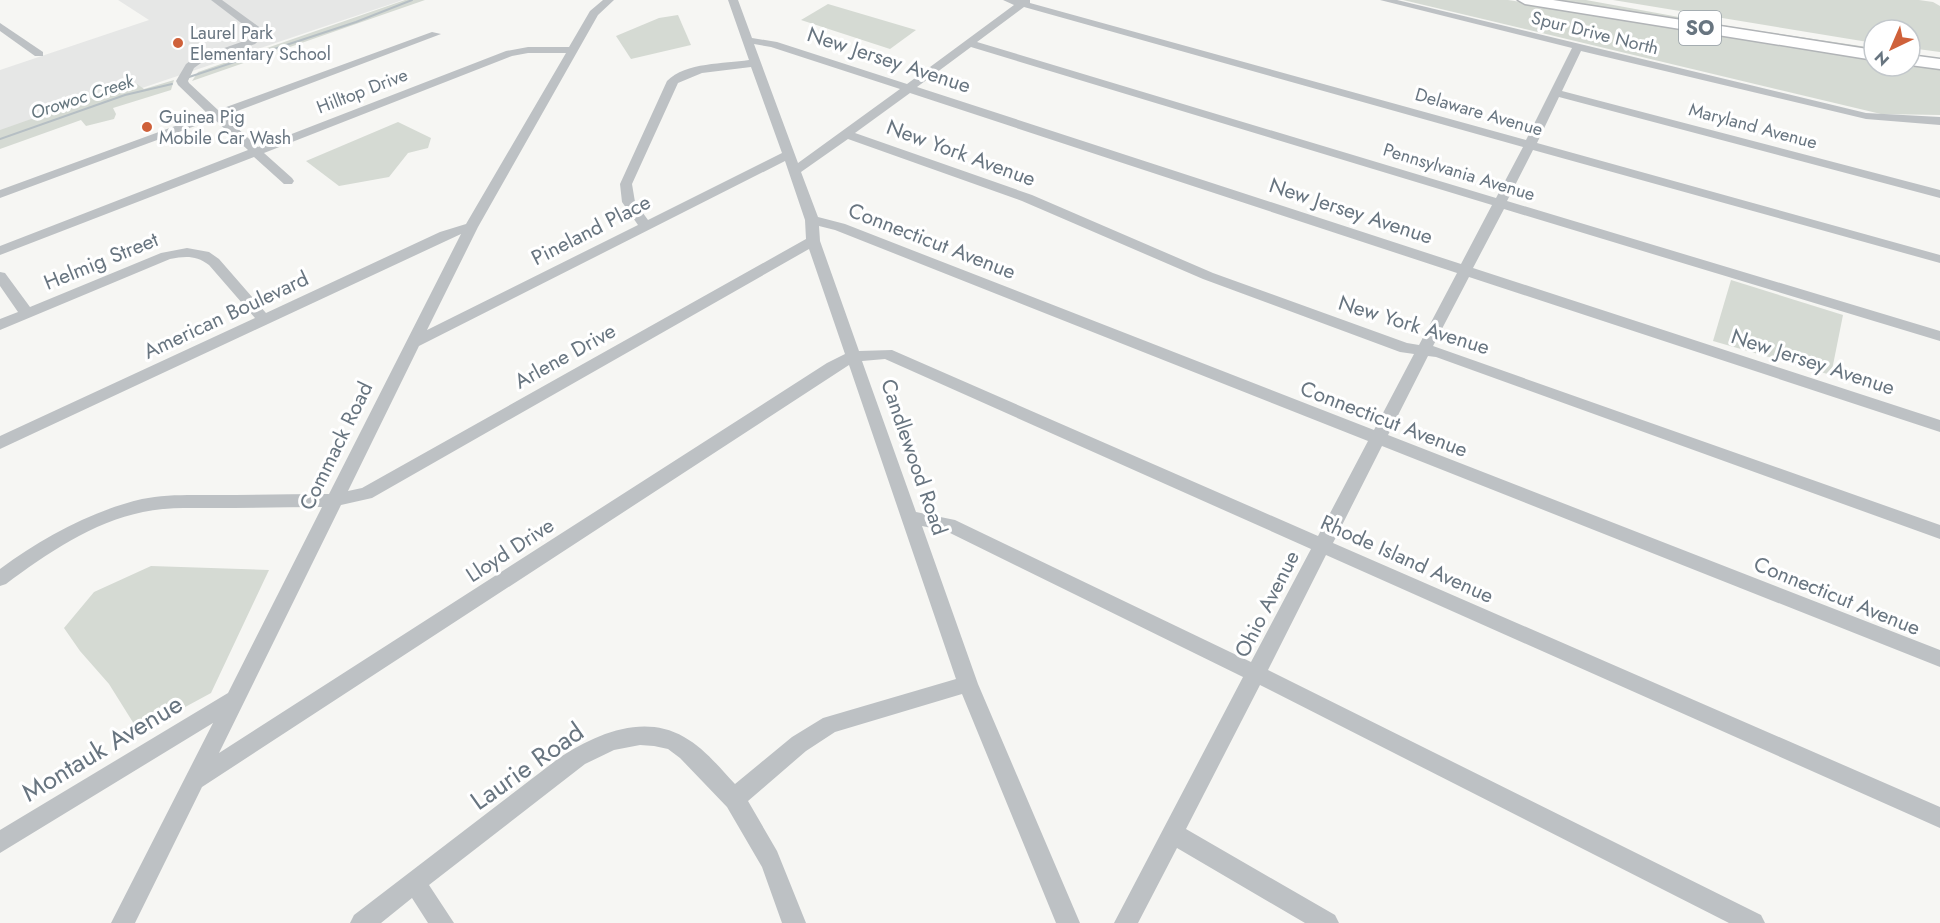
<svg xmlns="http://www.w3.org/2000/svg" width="1940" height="923" font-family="Jost,sans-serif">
<rect width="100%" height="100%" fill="#f6f6f3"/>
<path fill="#e6e7e6" d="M118 0H403L0 136V70L149 20Z"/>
<g fill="#d5dad3">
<path d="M405 0H425L192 81 198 72Z"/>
<path d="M1403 0H1508L1874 58V66H1910V63L1940 68V115L1881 114Z"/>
<path d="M1541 0H1586L1739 28 1874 48V52Z"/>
<path d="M1613 0H1919L1933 2 1940 6V52L1910 48V30H1874V43Z"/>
<path d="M828 4 916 30 890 49 801 20Z"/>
<path d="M678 15 691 45 631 59 616 36 659 18Z"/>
<path d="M174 80 171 90 113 108 116 114 114 119 86 126 81 120 0 149V130L119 88 137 84 144 89Z"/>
<path d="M398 122 431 138 428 148 408 153 389 177 339 186 306 161Z"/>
<path d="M1731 280 1843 315 1831 375 1713 341Z"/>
<path d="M151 566 269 570 211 693 139 732 109 684 80 651 64 628 94 592Z"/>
</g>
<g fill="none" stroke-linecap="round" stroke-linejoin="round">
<g stroke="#b6bfc4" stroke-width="2">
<path d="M186 78 356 22 412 0"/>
<path d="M0 139 125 95 172 84"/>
</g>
<defs>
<g id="highway">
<path d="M1518 0H1553L1874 50V60L1525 4Z"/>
<path d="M1910 55 1940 59V69L1910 65Z"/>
</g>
</defs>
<use href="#highway" stroke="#b1b4b7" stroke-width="3"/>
<g fill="#bdc1c4" fill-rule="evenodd">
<path d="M211 0H222L262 29 264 36 255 44 201 63 194 68 188 81 189 83 218 110 432 32 441 34 224 116 258 147 506 51 528 47H569L590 11 603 0H614L598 15 478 227 427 330 638 225 622 202 620 184 667 81C686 62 724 64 749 60L728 0H738L752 38 777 42 907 84 1014 5 1003 0H1030V3L1526 140 1572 48 1380 0H1397L1866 113 1940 117V125L1866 119 1581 51 1562 91 1940 190V198L1559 97 1537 143 1940 255V263L1533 150 1507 201 1940 331V341L1504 209 1473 268 1940 420V432L1469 277 1433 346 1940 525V539L1436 357 1428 356 1388 435 1940 650V667L1382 446 1333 543 1940 807V828L1326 555 1268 670 1761 915 1765 923H1729L1260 685 1186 829 1335 915 1339 923H1305L1177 848 1138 923H1114L1243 677 946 531 922 526 978 684 1080 923H1056L962 694 835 732 806 751 748 801 777 851 806 923H782L762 867 727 807 680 758 668 749 654 746 640 745 614 750 585 764 429 885 454 923H428L412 898 381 923H350L354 915 559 758C595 735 642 713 684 737 704 748 720 768 735 784L792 737 823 718 956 679 849 365 202 787 135 923H111L213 723 0 853V830L228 693 322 507C286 507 249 508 212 508 190 508 166 507 143 512 93 522 46 554 6 584L0 586V569C42 538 91 511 142 499 165 494 191 495 215 495 253 495 291 494 329 494L461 234 0 449V436L255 318 209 265C196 255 185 256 170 259L0 330V319L18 312 0 286V272L5 273 30 307 161 253 187 248 209 252 219 259 266 313 440 232 466 224 566 53H528L512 56 264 153 292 178 294 181 292 184H284L254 157 0 255V246L248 150 214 119 0 198V190L208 114 178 85 176 81 186 64 193 59 247 40 254 35 253 32ZM1024 7 1523 147 1496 198 977 42ZM754 44 771 47 900 89 798 163ZM971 47 1492 205 1461 264 917 87ZM751 67 782 153 648 220 635 202 632 184 678 83 702 73ZM910 93 1457 273 1419 345 1407 343 1213 273 1032 195 855 133ZM848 139 1022 201 1203 279 1400 352 1414 354 1374 430 845 224 818 217 801 172ZM785 161 805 220 806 239 362 488 348 491 419 346ZM819 226 835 230 1368 441 1318 536 892 350 859 351 820 241ZM809 249 845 354 827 363 219 753 341 505 372 498ZM885 359 1311 549 1251 662 955 520 916 512 862 361Z"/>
<path d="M0 23 43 52V56H35L0 31Z"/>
</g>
<use href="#highway" fill="#fff" fill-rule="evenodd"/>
</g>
<g fill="#cf613a" stroke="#fff" stroke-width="2">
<circle cx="178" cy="43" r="6"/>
<circle cx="147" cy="127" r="6"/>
</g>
<g text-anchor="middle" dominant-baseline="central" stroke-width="6" stroke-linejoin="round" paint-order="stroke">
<g font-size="18" fill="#687580" stroke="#fff" text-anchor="start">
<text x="190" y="33">Laurel Park<tspan x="190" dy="21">Elementary School</tspan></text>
<text x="159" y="117">Guinea Pig<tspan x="159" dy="21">Mobile Car Wash</tspan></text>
</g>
<g font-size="18" fill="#687580" stroke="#fff">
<text transform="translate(1595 33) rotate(14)">Spur Drive North</text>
<text transform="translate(362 91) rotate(-21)">Hilltop Drive</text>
<text transform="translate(1479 112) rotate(16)">Delaware Avenue</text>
<text transform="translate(1753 126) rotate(15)">Maryland Avenue</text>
<text transform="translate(1459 172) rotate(17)">Pennsylvania Avenue</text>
</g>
<g font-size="18" font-style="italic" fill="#64757d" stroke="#fff">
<text transform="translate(82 97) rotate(-18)">Orowoc Creek</text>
</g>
<rect fill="#fff" stroke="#959ea6" stroke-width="1.5" x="1679" y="11" width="42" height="34" rx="4.5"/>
<g font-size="20" font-weight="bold" fill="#687580">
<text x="1700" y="28">SO</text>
</g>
<g font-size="21" fill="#687580" stroke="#fff">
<text transform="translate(889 60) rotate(18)">New Jersey Avenue</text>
<text transform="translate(961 153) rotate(20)">New York Avenue</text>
<text transform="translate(1351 211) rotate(18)">New Jersey Avenue</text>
<text transform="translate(591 230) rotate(-27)">Pineland Place</text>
<text transform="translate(932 241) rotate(21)">Connecticut Avenue</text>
<text transform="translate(101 261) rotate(-22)">Helmig Street</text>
<text transform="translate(226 315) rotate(-25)">American Boulevard</text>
<text transform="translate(1414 325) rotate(17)">New York Avenue</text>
<text transform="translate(565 356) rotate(-29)">Arlene Drive</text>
<text transform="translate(1813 362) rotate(18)">New Jersey Avenue</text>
<text transform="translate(1384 419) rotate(21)">Connecticut Avenue</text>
<text transform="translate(336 446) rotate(-64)">Commack Road</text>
<text transform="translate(914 457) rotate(71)">Candlewood Road</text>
<text transform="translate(510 550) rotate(-33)">Lloyd Drive</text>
<text transform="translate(1407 559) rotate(24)">Rhode Island Avenue</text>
<text transform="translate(1837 596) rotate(22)">Connecticut Avenue</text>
<text transform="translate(1267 604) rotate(-63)">Ohio Avenue</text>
</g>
<g font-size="26" fill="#687580" stroke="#fff">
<text transform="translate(102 748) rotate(-31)">Montauk Avenue</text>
<text transform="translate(527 766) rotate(-35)">Laurie Road</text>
</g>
</g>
<g transform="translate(1892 48) rotate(224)"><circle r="28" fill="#ffffff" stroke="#c3c8cc" stroke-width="1.5"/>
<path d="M0-4.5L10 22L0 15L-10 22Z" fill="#cf613a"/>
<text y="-9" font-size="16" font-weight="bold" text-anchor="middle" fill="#687580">N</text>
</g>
</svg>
